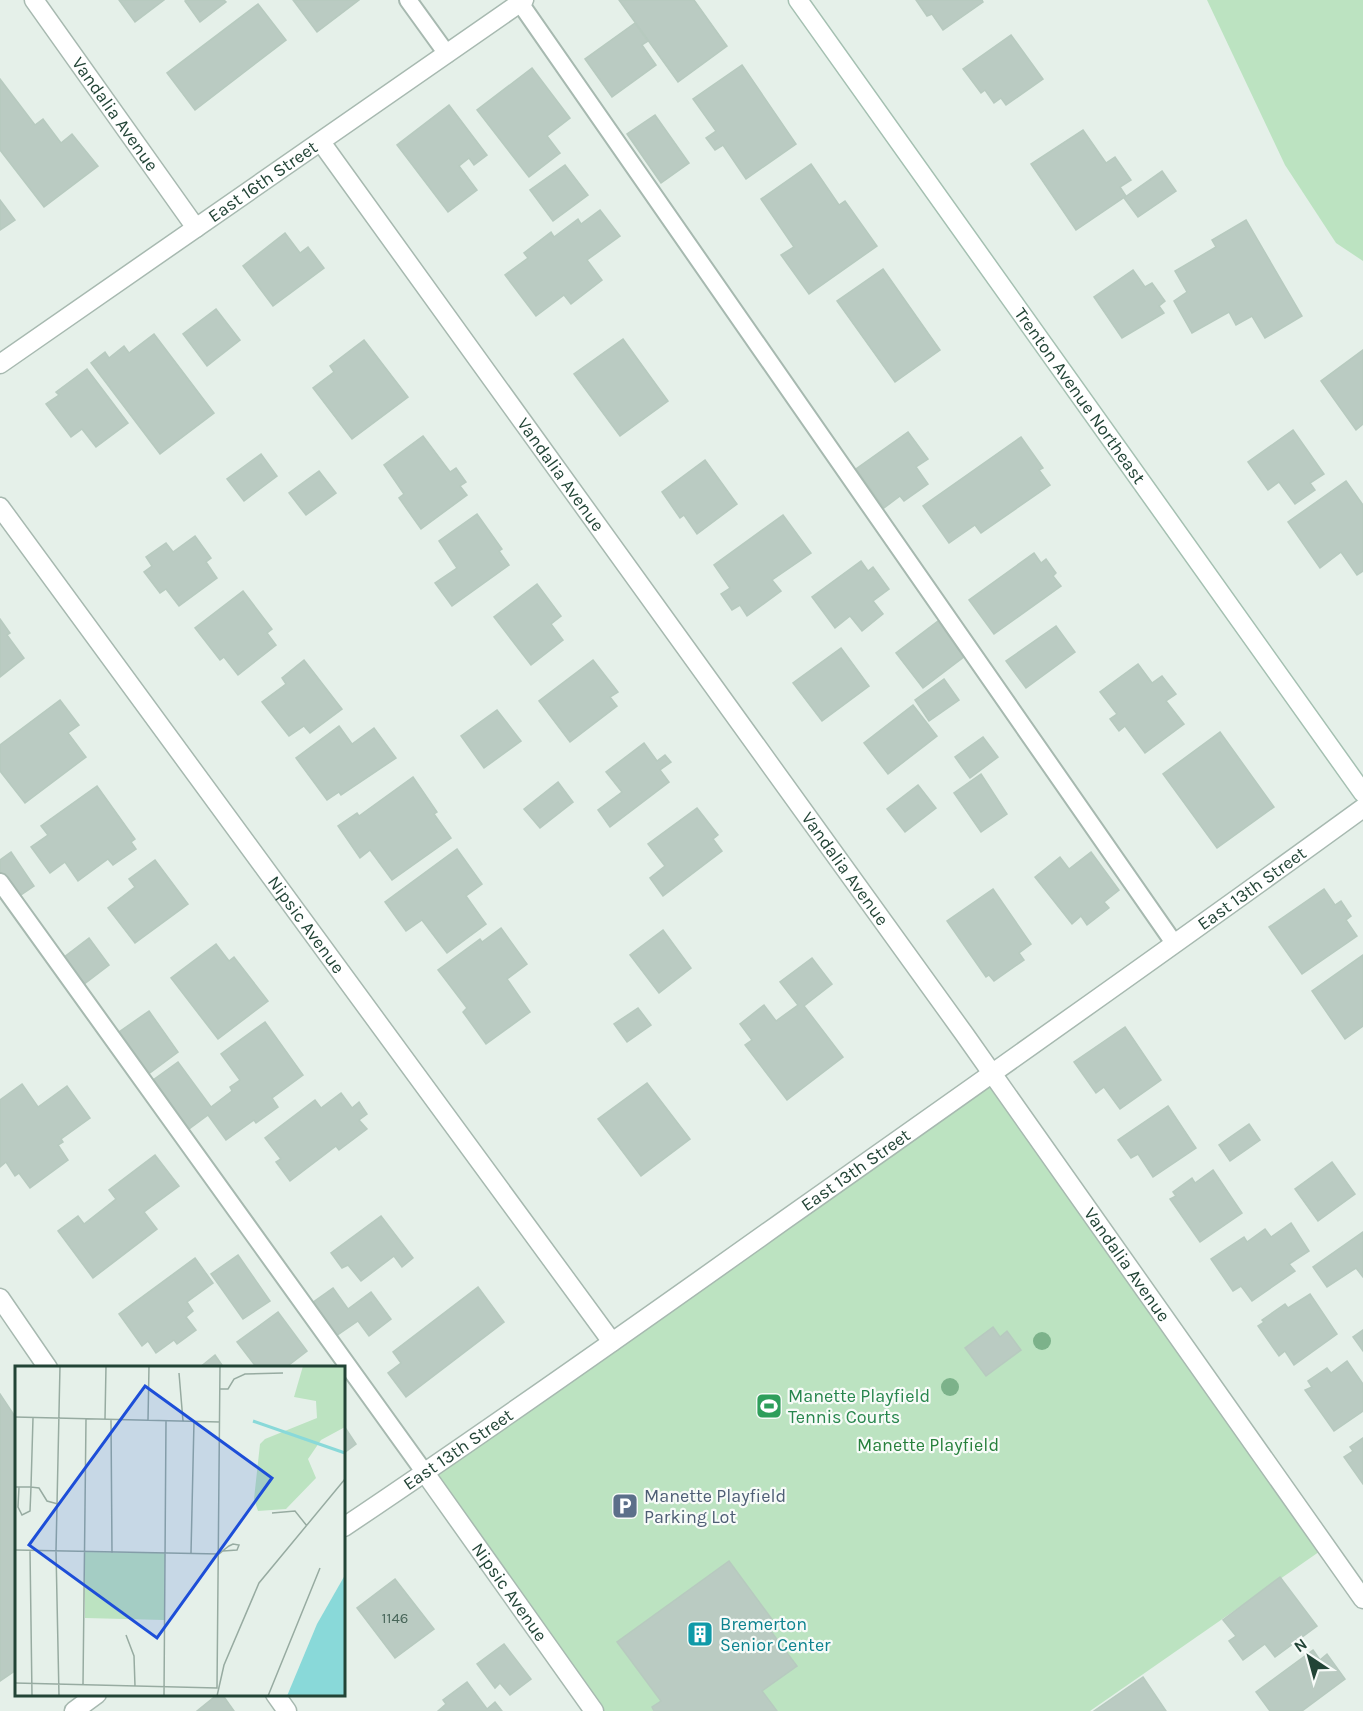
<svg xmlns="http://www.w3.org/2000/svg" width="1363" height="1711" font-family="Karla,sans-serif">
<rect width="100%" height="100%" fill="#e5f0e9"/>
<g fill="#bce3c1">
<path d="M1207 0H1363V261L1336 243 1285 165Z"/>
<path d="M992 1074 1326 1547 1090 1711H594L425 1473Z"/>
</g>
<g fill="#bacbc2" stroke="#b7cabf" stroke-width="1.5">
<path d="M119 0H164L135 22Z"/>
<path d="M187 0H224L226 2 200 22 185 1Z"/>
<path d="M293 0H359L317 32Z"/>
<path d="M619 0H694L727 46 678 82Z"/>
<path d="M916 0H982L983 2 943 30 932 14 927 16Z"/>
<path d="M258 4 286 40 195 110 167 73Z"/>
<path d="M635 23 648 41 642 45 656 65 612 97 585 59Z"/>
<path d="M1011 35 1043 79 1006 105 1001 98 994 103 985 90 981 93 963 69Z"/>
<path d="M742 65 796 144 746 179 723 145 715 150 706 138 716 131 693 99Z"/>
<path d="M532 68 570 118 547 136 560 153 529 177 477 110Z"/>
<path d="M0 79 35 125 43 119 61 143 72 134 98 166 44 207 0 150Z"/>
<path d="M449 105 487 155 474 165 469 158 459 166 477 190 448 212 397 145Z"/>
<path d="M655 115 689 163 661 183 627 134Z"/>
<path d="M1083 130 1106 163 1115 157 1131 180 1120 187 1126 196 1076 230 1031 164Z"/>
<path d="M811 164 839 205 845 201 877 246 809 294 781 255 794 247 761 199Z"/>
<path d="M565 165 588 195 553 221 530 190Z"/>
<path d="M1162 171 1176 191 1138 217 1124 198Z"/>
<path d="M0 200 15 220 0 230Z"/>
<path d="M600 210 620 236 587 260 602 280 571 304 564 295 536 316 505 275 528 258 524 253 551 232 554 237 578 219 581 224Z"/>
<path d="M1246 220 1302 316 1265 338 1252 316 1236 325 1229 312 1192 333 1174 301 1187 292 1175 271 1216 247 1212 240Z"/>
<path d="M285 233 300 253 308 247 324 268 273 306 243 266Z"/>
<path d="M883 269 940 350 895 382 837 301Z"/>
<path d="M1133 270 1145 287 1152 283 1165 301 1159 306 1164 313 1122 338 1094 297Z"/>
<path d="M216 309 240 340 207 366 183 334Z"/>
<path d="M154 334 214 413 160 454 91 363 105 352 109 358 124 346 129 353Z"/>
<path d="M623 339 668 401 620 436 574 374Z"/>
<path d="M364 340 408 397 352 439 313 388 334 372 330 366Z"/>
<path d="M1363 350V424L1356 430 1321 381Z"/>
<path d="M87 369 128 423 96 447 82 429 71 437 46 404 59 395 56 392Z"/>
<path d="M1293 430 1324 474 1310 483 1315 490 1295 504 1279 482 1268 490 1248 462Z"/>
<path d="M908 432 928 459 916 467 928 484 904 501 900 496 884 508 856 469Z"/>
<path d="M423 436 450 472 456 468 466 482 460 486 467 495 421 529 399 498 404 494 384 465Z"/>
<path d="M1021 437 1043 468 1039 470 1050 485 981 533 975 525 949 543 923 506Z"/>
<path d="M261 454 277 476 244 501 227 479Z"/>
<path d="M705 460 737 504 697 534 684 515 680 518 662 492Z"/>
<path d="M319 471 336 493 306 515 289 493Z"/>
<path d="M1346 481 1363 505V571L1357 575 1341 552 1320 568 1288 522Z"/>
<path d="M477 514 502 549 499 551 509 565 452 606 435 583 457 568 439 541Z"/>
<path d="M783 515 811 553 772 580 781 591 747 616 740 605 732 610 721 594 730 588 714 565Z"/>
<path d="M195 536 211 558 206 562 217 578 179 606 166 589 160 593 144 572 152 566 146 557 166 543 173 552Z"/>
<path d="M1034 553 1041 563 1046 559 1056 573 1053 576 1061 586 994 634 969 600Z"/>
<path d="M861 561 868 571 873 567 889 589 873 601 883 614 862 631 850 616 835 628 812 597Z"/>
<path d="M537 584 561 616 551 624 563 640 531 665 494 617Z"/>
<path d="M243 591 272 629 267 633 276 645 238 675 224 657 220 660 195 628Z"/>
<path d="M0 619 10 633 7 635 24 658 0 677Z"/>
<path d="M938 621 965 656 923 688 896 653Z"/>
<path d="M1056 626 1075 652 1026 688 1006 661Z"/>
<path d="M841 648 869 686 822 721 793 683Z"/>
<path d="M304 660 342 709 310 733 304 726 289 736 262 702 286 684 282 678Z"/>
<path d="M593 660 618 692 610 697 617 706 570 742 539 701Z"/>
<path d="M1138 664 1152 683 1162 676 1176 694 1166 701 1184 724 1145 753 1125 726 1119 731 1110 719 1117 714 1100 692Z"/>
<path d="M944 679 959 700 929 721 915 700Z"/>
<path d="M60 700 79 725 68 733 86 757 25 803 0 771V745Z"/>
<path d="M913 705 937 736 888 774 864 743Z"/>
<path d="M497 710 521 741 484 768 461 736Z"/>
<path d="M339 726 352 744 374 728 396 758 341 795 339 792 327 800 296 758Z"/>
<path d="M1220 732 1274 807 1217 848 1163 774Z"/>
<path d="M983 737 998 757 970 778 955 757Z"/>
<path d="M644 743 657 761 665 755 671 762 660 770 669 782 610 827 598 810 622 792 606 772Z"/>
<path d="M981 774 1007 814 981 832 954 793Z"/>
<path d="M413 777 437 812 434 814 451 838 392 880 370 850 360 858 338 826 357 813 359 816Z"/>
<path d="M558 782 573 802 540 828 524 809Z"/>
<path d="M918 785 936 808 905 832 887 809Z"/>
<path d="M97 786 135 839 131 842 136 849 113 865 108 859 78 881 65 862 50 873 31 847 48 835 41 826Z"/>
<path d="M697 808 718 835 713 839 722 851 663 896 650 878 665 866 648 844Z"/>
<path d="M457 849 482 884 466 896 486 924 447 953 422 920 406 931 385 902Z"/>
<path d="M11 852 34 886 12 901 0 884V860Z"/>
<path d="M1091 852 1119 890 1104 902 1109 908 1087 925 1081 916 1072 924 1035 877 1060 857 1069 869Z"/>
<path d="M155 860 188 904 135 943 108 908 135 887 129 879Z"/>
<path d="M993 889 1031 944 1019 953 1024 960 994 981 989 975 986 977 947 921Z"/>
<path d="M1324 889 1335 905 1341 901 1351 916 1346 920 1357 936 1302 974 1269 927Z"/>
<path d="M501 928 527 964 507 979 530 1012 486 1044 463 1012 467 1008 438 970 480 939 482 942Z"/>
<path d="M663 930 691 968 659 993 630 955Z"/>
<path d="M89 938 109 965 83 985 63 958Z"/>
<path d="M216 944 229 961 234 957 268 1001 218 1039 171 978Z"/>
<path d="M1363 955V1026L1345 1039 1312 991Z"/>
<path d="M812 958 832 984 804 1006 843 1057 787 1100 745 1045 752 1040 740 1024 764 1005 776 1021 798 1005 780 982Z"/>
<path d="M638 1008 651 1025 627 1042 614 1024Z"/>
<path d="M149 1011 178 1052 139 1081 109 1039Z"/>
<path d="M265 1022 303 1075 272 1098 278 1107 256 1123 254 1120 226 1140 208 1115 185 1132 149 1083 178 1062 211 1107 232 1091 230 1087 240 1080 221 1054Z"/>
<path d="M1125 1027 1161 1080 1120 1109 1104 1087 1096 1093 1074 1062Z"/>
<path d="M647 1083 690 1139 641 1176 598 1119Z"/>
<path d="M22 1084 38 1107 67 1086 90 1118 61 1139 63 1142 58 1145 68 1160 30 1188 19 1173 15 1176 6 1162 0 1167V1100Z"/>
<path d="M341 1093 352 1108 359 1102 367 1114 359 1120 367 1129 339 1150 336 1146 290 1181 276 1162 281 1159 265 1138 315 1100 321 1108Z"/>
<path d="M1168 1106 1196 1148 1153 1177 1138 1154 1131 1158 1118 1140Z"/>
<path d="M1249 1124 1260 1140 1230 1161 1219 1145Z"/>
<path d="M155 1155 179 1186 144 1212 157 1229 93 1278 58 1231 78 1216 84 1224 116 1199 109 1190Z"/>
<path d="M1332 1162 1355 1194 1318 1221 1295 1189Z"/>
<path d="M1213 1170 1242 1213 1200 1242 1170 1199 1176 1196 1173 1192 1192 1178 1195 1183Z"/>
<path d="M381 1216 413 1258 402 1267 394 1256 361 1281 348 1265 342 1268 331 1253Z"/>
<path d="M1291 1223 1309 1251 1289 1264 1295 1271 1252 1301 1241 1286 1233 1291 1211 1259 1244 1237 1247 1242 1265 1229 1271 1237Z"/>
<path d="M1363 1232V1277L1356 1268 1327 1287 1313 1267Z"/>
<path d="M238 1255 270 1301 243 1319 211 1274Z"/>
<path d="M195 1258 213 1283 187 1302 193 1311 186 1317 196 1330 177 1344 174 1340 156 1353 148 1341 142 1346 119 1314Z"/>
<path d="M478 1287 504 1322 406 1397 388 1373 401 1363 393 1352Z"/>
<path d="M333 1288 348 1309 371 1292 391 1319 369 1336 358 1321 336 1336 312 1303Z"/>
<path d="M1310 1294 1337 1334 1294 1365 1285 1351 1279 1356 1258 1326 1264 1322 1262 1320 1285 1304 1288 1308Z"/>
<path d="M278 1312 307 1351 285 1368H257L237 1342Z"/>
<path d="M993 1327 1000 1337 1007 1331 1021 1350 986 1376 965 1348Z"/>
<path d="M1363 1330V1351L1353 1337Z"/>
<path d="M215 1355 224 1368H199Z"/>
<path d="M1347 1361 1363 1384V1411L1334 1431 1305 1390 1312 1387 1308 1381 1327 1368 1331 1373Z"/>
<path d="M0 1394 16 1418V1670L0 1681Z"/>
<path d="M344 1426 356 1444 344 1453Z"/>
<path d="M1363 1438V1484L1344 1457 1353 1451 1350 1447Z"/>
<path d="M729 1561 774 1622 767 1626 797 1666 762 1691 777 1711H654L652 1707 661 1701 617 1642Z"/>
<path d="M1280 1577 1317 1626 1275 1657 1265 1644 1243 1660 1229 1641 1236 1636 1223 1620Z"/>
<path d="M395 1579 434 1629 395 1658 357 1608Z"/>
<path d="M504 1644 531 1679 510 1695 500 1683 495 1688 477 1664Z"/>
<path d="M1313 1650 1320 1660 1327 1654 1345 1679 1302 1711H1270L1256 1692Z"/>
<path d="M1143 1677 1166 1711H1094Z"/>
<path d="M467 1682 487 1709 495 1702 502 1711H438L446 1704 443 1700Z"/>
<path d="M218 1694H222L234 1711H197Z"/>
</g>
<g fill="none" stroke-linecap="round" stroke-linejoin="round">
<defs>
<g id="service">
<path d="M408 0 447 54"/>
<path d="M520 3 1174 943"/>
<path d="M0 882 425 1473"/>
</g>
<g id="minor">
<path id="s1" d="M34 0 196 228"/>
<path id="s2" d="M321 142 965 1035 1363 1599"/>
<path id="s3" d="M0 364 524 0"/>
<path id="s4" d="M0 507 612 1342"/>
<path d="M0 1298 48 1368"/>
<path id="s5" d="M425 1473 594 1711"/>
<path id="s6" d="M344 1527C493 1427 640 1323 786 1219 979 1083 1172 947 1363 808"/>
<path d="M275 1694 287 1711"/>
<path d="M74 1711 97 1694"/>
</g>
<g id="secondary">
<path id="s7" d="M798 0 1363 793"/>
</g>
</defs>
<use href="#service" stroke="#a7b9b0" stroke-width="20"/>
<use href="#minor" stroke="#a7b9b0" stroke-width="21"/>
<use href="#secondary" stroke="#a5c0b2" stroke-width="21"/>
<use href="#service" stroke="#fff" stroke-width="16"/>
<use href="#minor" stroke="#fff" stroke-width="18"/>
<use href="#secondary" stroke="#fff" stroke-width="18"/>
</g>
<g fill="#7cb28a">
<circle cx="1042" cy="1341" r="9"/>
<circle cx="950" cy="1387" r="9"/>
</g>
<defs>
<symbol id="stadium-square" viewBox="-11 -11 22 22"><rect x="-9" y="-9" width="18" height="18" rx="4" fill="#2e9e5b" stroke="#f7fbf8"/><path d="M0-5a6.5 5 0 1 0 0 10a6.5 5 0 1 0 0-10ZM-3.5-1.8h7v3.6h-7Z" fill="#fff"/></symbol>
<symbol id="parking-square" viewBox="-11 -11 22 22"><rect x="-9" y="-9" width="18" height="18" rx="4" fill="#5c6f8a" stroke="#f7fbf8"/><path d="M-3.5-5.5H1a3.5 3.5 0 0 1 0 7H-1V5.5H-3.5ZM-1-3.4V-.6H.8a1.4 1.4 0 0 0 0-2.8Z" fill="#fff"/></symbol>
<symbol id="building-square" viewBox="-11 -11 22 22"><rect x="-9" y="-9" width="18" height="18" rx="4" fill="#0f9aa8" stroke="#f7fbf8"/><path d="M-4-6H4V6H1V3H-1V6H-4ZM-2.5-4.3h1.7v1.8h-1.7ZM.8-4.3h1.7v1.8H.8ZM-2.5-1h1.7V.8h-1.7ZM.8-1h1.7V.8H.8Z" fill="#fff"/></symbol>
</defs>
<g fill-rule="evenodd">
<use href="#stadium-square" x="754" y="1391" width="30" height="30"/>
<use href="#parking-square" x="610" y="1491" width="30" height="30"/>
<use href="#building-square" x="685" y="1619" width="30" height="30"/>
</g>
<g text-anchor="middle" dominant-baseline="central" stroke-width="4.5" stroke-linejoin="round" paint-order="stroke">
<g font-size="15" fill="#486659">
<text x="395" y="1618">1146</text>
</g>
<g font-size="18" fill="#224436" stroke="#f7fbf8">
<text stroke="none"><textPath href="#s1" startOffset="140">Vandalia Avenue</textPath></text>
<text stroke="none"><textPath href="#s3" startOffset="320">East 16th Street</textPath></text>
<text stroke="none"><textPath href="#s7" startOffset="486">Trenton Avenue Northeast</textPath></text>
<text stroke="none"><textPath href="#s2" startOffset="410">Vandalia Avenue</textPath></text>
<text stroke="none"><textPath href="#s2" startOffset="896">Vandalia Avenue</textPath></text>
<text stroke="none"><textPath href="#s6" startOffset="1110">East 13th Street</textPath></text>
<text stroke="none"><textPath href="#s4" startOffset="518">Nipsic Avenue</textPath></text>
<text stroke="none"><textPath href="#s6" startOffset="624">East 13th Street</textPath></text>
<text stroke="none"><textPath href="#s2" startOffset="1382">Vandalia Avenue</textPath></text>
<text stroke="none"><textPath href="#s6" startOffset="138">East 13th Street</textPath></text>
<text stroke="none"><textPath href="#s5" startOffset="146">Nipsic Avenue</textPath></text>
</g>
<g font-size="18" fill="#27864d" stroke="#f7fbf8" text-anchor="start">
<text x="788" y="1396">Manette Playfield<tspan x="788" dy="21">Tennis Courts</tspan></text>
</g>
<g font-size="18" fill="#27803c" stroke="#f7fbf8">
<text x="928" y="1445">Manette Playfield</text>
</g>
<g font-size="18" fill="#4e5e75" stroke="#f7fbf8" text-anchor="start">
<text x="644" y="1496">Manette Playfield<tspan x="644" dy="21">Parking Lot</tspan></text>
</g>
<g font-size="18" fill="#0d838f" stroke="#f7fbf8" text-anchor="start">
<text x="720" y="1624">Bremerton<tspan x="720" dy="21">Senior Center</tspan></text>
</g>
</g>
<g transform="translate(15 1366)">
<rect width="330" height="330" fill="#e5f0e9"/>
<path d="M288 0H330V61L306 74 293 93 301 112 271 143 243 145 239 133 245 78 250 73 302 52 301 35 279 31ZM70 186 150 187 149 254 70 252Z" fill="#bce3c1"/>
<path d="M330 209V330H272L302 258Z" fill="#89d9d9"/>
<path fill="none" stroke="#89d9d9" stroke-width="3" d="M238 55 330 87"/>
<path fill="none" stroke="#97aba1" stroke-width="1.5" d="M164 7 168 55M205 23H213L219 13 230 8 268 7M0 51 205 56M90 53 91 0M96 54 97 187M133 54 134 0M0 121H16L18 52M4 121 3 141 7 149 15 145 16 121 24 122 32 135 43 138M257 147 280 145 292 160M0 184 204 188 210 183 214 180 218 178 224 179 222 184 208 185M15 184 17 330M176 187 179 55M111 269 119 290 120 320M0 317 202 322 205 0M68 319 71 53M44 330 41 185 45 0M149 330 151 55M202 330 209 299 244 217 330 113M253 330 305 202"/>
<path fill="#1d4ed8" fill-opacity="0.15" stroke="#1d4ed8" stroke-width="3" d="M130 20 257 112 142 272 14 179Z"/>
<rect width="330" height="330" fill="none" stroke="#224436" stroke-width="3"/>
</g>
<g transform="translate(1309 1657) rotate(324)" stroke="#f7fbf8" stroke-width="4.5" paint-order="stroke">
<path d="M0-4.5L10 22L0 15L-10 22Z" fill="#224436"/>
<text y="-9" font-size="16" font-weight="bold" text-anchor="middle" fill="#224436">N</text>
</g>
</svg>
